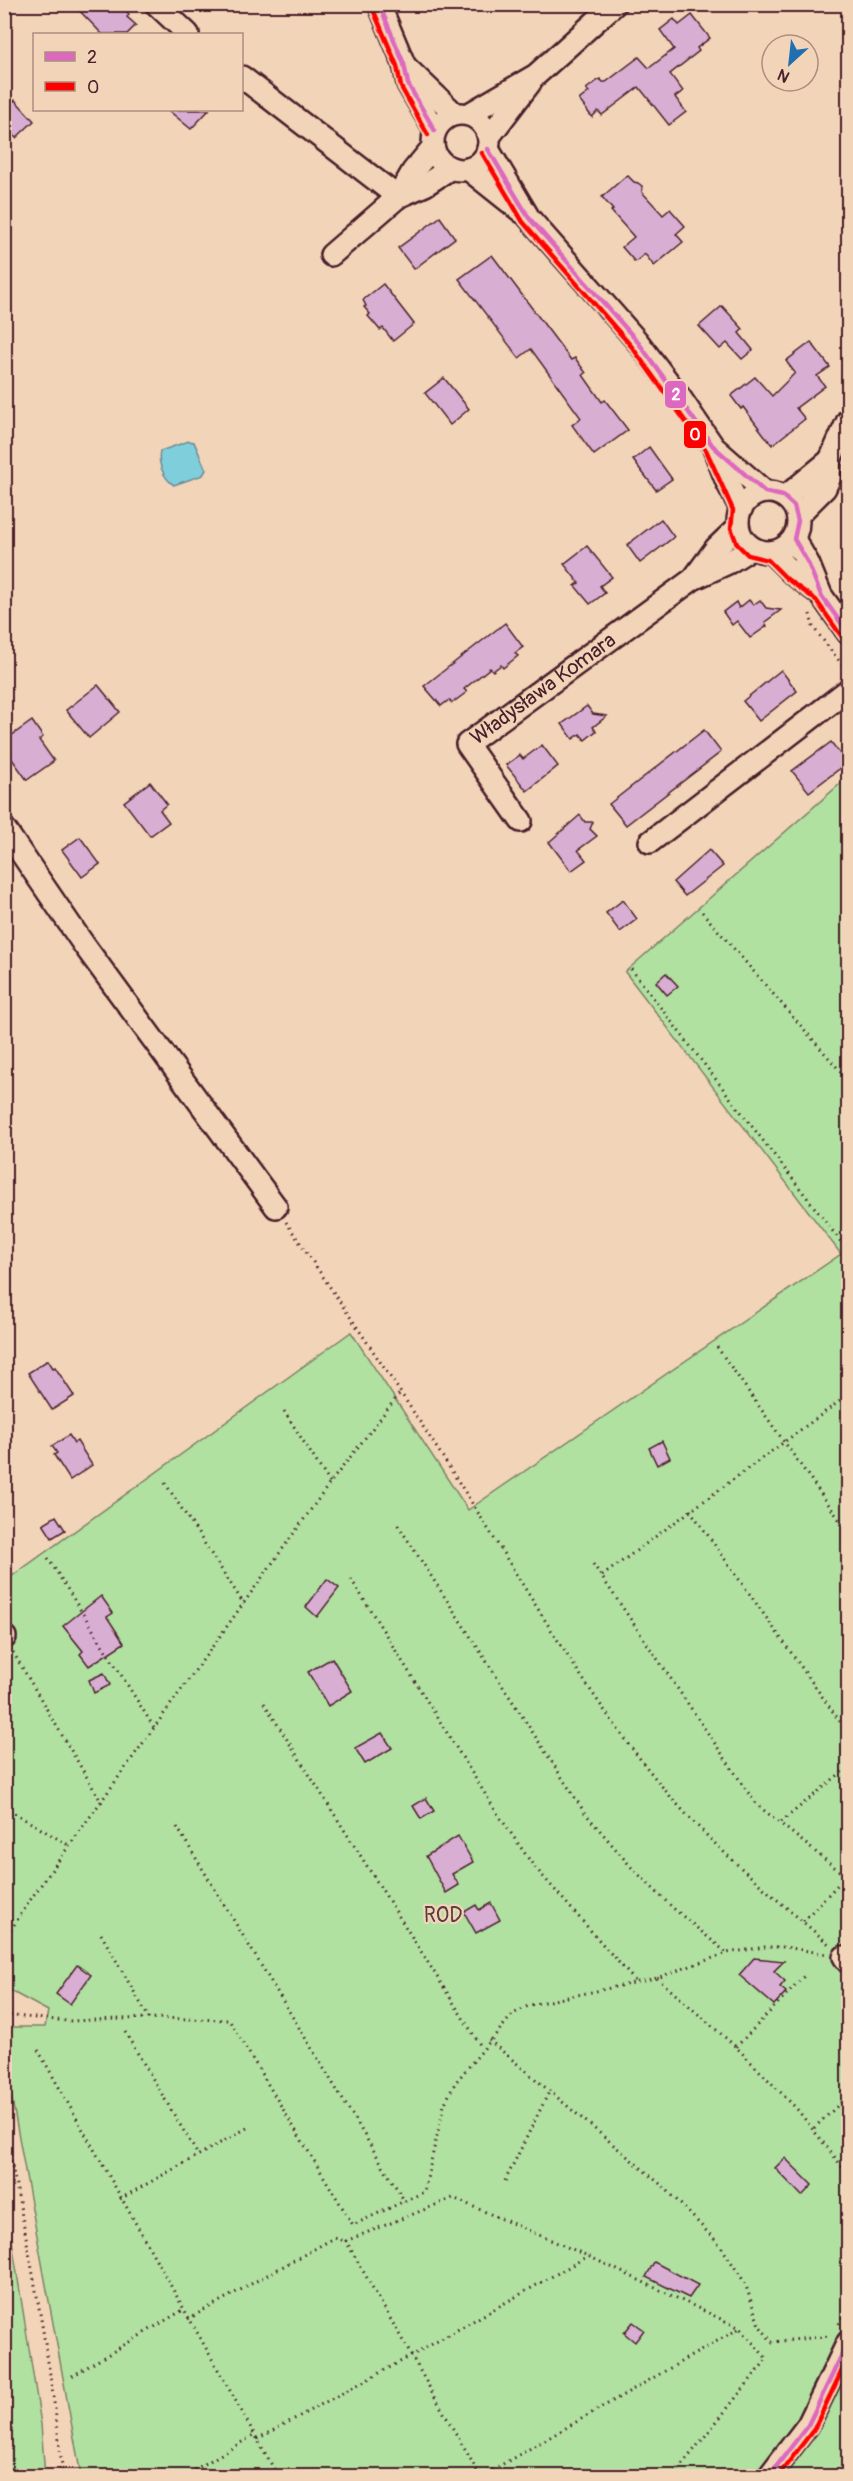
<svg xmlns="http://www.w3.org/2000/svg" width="853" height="2481" font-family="Pangolin,sans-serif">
<rect width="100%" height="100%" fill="#f2d5b8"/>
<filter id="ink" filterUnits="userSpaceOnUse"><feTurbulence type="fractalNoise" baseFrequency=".0167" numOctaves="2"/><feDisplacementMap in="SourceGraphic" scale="12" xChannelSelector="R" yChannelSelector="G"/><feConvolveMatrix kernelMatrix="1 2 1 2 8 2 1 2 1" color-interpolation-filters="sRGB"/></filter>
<g filter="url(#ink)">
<g fill="#b0e1a1" stroke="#7d8066" stroke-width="1.5">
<path d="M848 777V2476H81L5 2061V2027H45L48 2011 5 1988 4 1582 351 1332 468 1510 841 1254 625 972Z"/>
<path d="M5 2198 41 2424 45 2476H5Z"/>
</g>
<path fill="#7fcedc" stroke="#6a8895" stroke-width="1.5" d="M189 441 194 442 206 470 203 475 174 485C164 479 157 463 160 451Z"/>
<g fill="#d9aed3" stroke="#4a1f2b" stroke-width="1.5">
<path d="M73 4H119L129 14 127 17 136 25 127 34H102Z"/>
<path d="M692 15 710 38 697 48 699 51 670 74 683 91 675 97 686 112 669 125 639 87 602 115 598 111 592 117 579 100 589 92 586 89 600 79 603 82H606L639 57 649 68 674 49 660 30 674 19 679 25Z"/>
<path d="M15 100 34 121 16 138 4 126V110Z"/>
<path d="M168 110H209L191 129Z"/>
<path d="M627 175 634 182 638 183 642 186V192L663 215 670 209 685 226 676 234 683 242 654 266 645 254 635 262 622 247 634 237 611 211 613 210 602 197Z"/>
<path d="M440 217 455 238 414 269 398 248Z"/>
<path d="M492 255 571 360 575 358 586 373 583 375 602 402 605 400 628 430 594 455 572 425 581 418 531 349 519 358 459 279Z"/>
<path d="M383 284 414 324 393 341 383 328 380 330 368 316 370 314 364 307 366 306 363 300Z"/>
<path d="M722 306 743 329 739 333 753 350 742 359 727 343 720 349 699 326Z"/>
<path d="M811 342 830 367 817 376 825 386 796 408 805 419 772 445 743 407 741 409 731 396 755 377 772 396 795 373 786 361Z"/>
<path d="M444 378 469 409 450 425 425 393Z"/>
<path d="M649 447 672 479 656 490 633 460Z"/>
<path d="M661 519 674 537 640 563 627 545Z"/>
<path d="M587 546 612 577 600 586 605 593 590 604 575 586 579 583 564 564Z"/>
<path d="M749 600 753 605 760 600 766 608 781 610 765 622 767 626 750 638 737 621 732 625 723 612 736 602 739 608Z"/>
<path d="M505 623 523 647 515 653 518 656 503 668 501 665 493 671 490 668 464 689 467 692 452 703 449 700 441 706 424 686Z"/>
<path d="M781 670 797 691 759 721 743 701Z"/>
<path d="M98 685 120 712 89 738 66 710Z"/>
<path d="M587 706 593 714 607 716 593 727 596 731 585 740 580 734 573 739 562 724Z"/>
<path d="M32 721 43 737 39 740 54 761 27 780 12 759 4 764V741Z"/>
<path d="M704 730 721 752 626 825 609 804Z"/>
<path d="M831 742 847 763 809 792 792 771Z"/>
<path d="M542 745 558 766 527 791 506 765 520 755 523 759Z"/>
<path d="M150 782 167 804 160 810 169 822 150 836 124 802Z"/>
<path d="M580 815 585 822H593L590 829 597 836 578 850 586 860 571 871 549 842Z"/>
<path d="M80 837 100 864 82 877 62 850Z"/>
<path d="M709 850 723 866 685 896 673 882Z"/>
<path d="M623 900 637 919 620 932 606 913Z"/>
<path d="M666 973 678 986 667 995 656 982Z"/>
<path d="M48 1360 53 1368 55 1367 74 1396 52 1410 28 1373Z"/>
<path d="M69 1435 74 1443 77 1441 92 1465 70 1480 54 1455 57 1453 52 1446Z"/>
<path d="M662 1441 670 1458 657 1465 649 1448Z"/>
<path d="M56 1516 65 1530 52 1538 43 1524Z"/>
<path d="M327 1579 339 1588 317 1617 306 1607Z"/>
<path d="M101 1596 113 1613 107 1617 124 1643 89 1666 80 1654 83 1651 63 1626Z"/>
<path d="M332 1658 352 1691 328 1706 308 1672Z"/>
<path d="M104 1673 110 1685 94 1693 89 1680Z"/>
<path d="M382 1733 392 1748 365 1764 355 1748Z"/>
<path d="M426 1798 434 1811 421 1819 413 1806Z"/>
<path d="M458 1836 473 1862 452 1874 459 1885 446 1893 426 1856Z"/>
<path d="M491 1903 500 1920 476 1933 464 1912 476 1905 479 1910Z"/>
<path d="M754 1958 784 1961 774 1971 785 1981 780 1987 786 1992 774 2005 739 1975Z"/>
<path d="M77 1965 91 1975 70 2004 56 1994Z"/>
<path d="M785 2158 812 2185 802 2196 775 2168Z"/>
<path d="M654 2262 698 2285 689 2298 646 2277Z"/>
<path d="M633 2322 644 2330 635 2342 624 2333Z"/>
</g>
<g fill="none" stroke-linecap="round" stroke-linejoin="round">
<defs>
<g id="minor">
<path d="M156 4 188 34"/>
<path d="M379 4 404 64 408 84 435 131"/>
<path d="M404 65 455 114"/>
<path d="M242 77 398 197"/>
<circle cx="461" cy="142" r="28"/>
<path d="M469 114 536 75 615 4"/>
<path d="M489 137 530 83"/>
<path d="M488 149 529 218 638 342 679 396 713 446 727 482 741 509"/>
<path d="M468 169 522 212"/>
<path d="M398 197 413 171 433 147"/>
<path d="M331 255 398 197 425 185 451 168"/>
<path d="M716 449 765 492"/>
<circle cx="768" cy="522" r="30"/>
<path d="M785 497 830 460"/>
<path d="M798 515 825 488 829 479 830 460 848 420"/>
<path d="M794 539 808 563 821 595 848 633"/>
<path d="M772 553 792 573 820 594"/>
<path d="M694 578 716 548 738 527"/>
<path id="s1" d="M521 821 467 744 693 579 728 563 752 548"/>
<path d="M4 828 84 945 276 1207"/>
<path d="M650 842 848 690"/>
<path d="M4 1637H5"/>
<path d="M844 1957 848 1962"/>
<path d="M769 2476 808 2425 848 2342"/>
</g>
</defs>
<use href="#minor" stroke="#4a1f2b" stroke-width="26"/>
<g stroke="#4a1f2b" stroke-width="3" stroke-dasharray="1.5 4.5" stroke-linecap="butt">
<path d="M845 400 848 393"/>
<path d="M810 614 813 627 847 671"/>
<path d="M848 785V786"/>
<path d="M702 912 848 1080"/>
<path d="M631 969 848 1251"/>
<path d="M286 1222C348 1314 411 1406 470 1500 534 1601 593 1705 670 1796 718 1852 776 1898 831 1946"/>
<path d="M717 1347 848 1532"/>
<path d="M284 1411 330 1483"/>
<path d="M165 1483 244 1604"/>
<path d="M690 1510 848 1733"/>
<path d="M398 1525 585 1813 632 1868 673 1908 727 1953"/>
<path d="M48 1558 155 1729"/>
<path d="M593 1564 756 1804 848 1878"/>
<path d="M602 1576 848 1395"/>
<path d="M351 1579 497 1813 533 1865 635 1981"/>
<path d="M13 1652 102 1803"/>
<path d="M264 1703 482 2048"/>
<path d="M4 1807 70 1846"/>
<path d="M781 1822 848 1767"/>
<path d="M177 1827 405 2202"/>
<path d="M803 1921 848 1874"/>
<path d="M101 1934 149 2018"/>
<path d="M4 1940 33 1896 330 1483 400 1393"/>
<path d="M657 1978 736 2047 796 2108 848 2174"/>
<path d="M4 2015 67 2021 149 2018 229 2020 353 2225 424 2192 444 2105 455 2083 513 2014 530 2005 657 1978 727 1953 765 1947H785L827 1954"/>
<path d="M125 2032 198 2155"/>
<path d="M489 2040 666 2189 720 2245 745 2283 759 2325 772 2342 830 2336"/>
<path d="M736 2047 805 1975"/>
<path d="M38 2050 278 2476"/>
<path d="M4 2125C27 2241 51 2358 63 2476"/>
<path d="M814 2128 848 2096"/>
<path d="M505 2181 550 2090"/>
<path d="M120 2199 247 2128"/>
<path d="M188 2319 334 2238 346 2241"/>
<path d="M839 2324 848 2304"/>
<path d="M72 2376 183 2310"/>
<path d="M257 2439 411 2356 588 2256"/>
<path d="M184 2476 254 2435"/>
<path d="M480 2476 346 2241 453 2198 588 2256 740 2328 767 2359 673 2476"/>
<path d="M482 2476 740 2328"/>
</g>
<use href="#minor" stroke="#f2d5b8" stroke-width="21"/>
<defs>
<g id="bus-1">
<path d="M379 4 404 64 408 84 435 131"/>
<path d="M488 149 529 218 638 342 713 446 765 492 783 496 794 506 798 521 794 539 808 563 821 595 848 633"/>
<path d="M769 2476 808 2425 848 2342"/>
</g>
<g id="bus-2">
<path d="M372 7 397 66 401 87 428 135"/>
<path d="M482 153 523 222 632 347 706 450 733 510 731 528 737 544 748 555 768 560 787 579 816 600 842 637"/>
<path d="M778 2476 814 2429 848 2358"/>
</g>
</defs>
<use href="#bus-1" stroke="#f2d5b8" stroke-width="9"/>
<use href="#bus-2" stroke="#f2d5b8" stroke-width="9"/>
<use href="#bus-1" stroke="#dd68bf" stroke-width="4.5"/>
<use href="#bus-2" stroke="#f00" stroke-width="4.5"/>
</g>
</g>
<g text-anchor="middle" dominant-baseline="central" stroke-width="4.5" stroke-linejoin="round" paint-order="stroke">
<g font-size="21" fill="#4a1f2b" stroke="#f2d5b8">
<text stroke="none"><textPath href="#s1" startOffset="188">Władysława Komara</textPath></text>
</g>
<g font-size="21" fill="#593c3d" stroke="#f2d5b8">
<text x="443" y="1915">ROD</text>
</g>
</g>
<g stroke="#f2d5b8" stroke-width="2">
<rect x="664" y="380" width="23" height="29" rx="6" fill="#dd68bf"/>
<rect x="683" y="420" width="24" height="29" rx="6" fill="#f00"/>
</g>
<g font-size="16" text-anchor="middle" font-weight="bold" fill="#fff">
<text x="676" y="400">2</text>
<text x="695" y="440">0</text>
</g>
<rect width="853" height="2481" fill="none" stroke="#f2d5b8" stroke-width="24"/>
<rect x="12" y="12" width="829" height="2457" fill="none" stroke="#4a1f2b" stroke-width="2" filter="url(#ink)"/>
<rect x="33" y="33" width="210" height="78" fill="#f2d5b8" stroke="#af8c80" stroke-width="1.5"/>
<rect x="45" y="52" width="30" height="9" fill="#dd68bf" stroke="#af8c80" stroke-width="1.5"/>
<text x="87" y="63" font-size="18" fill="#4a1f2b">2</text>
<rect x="45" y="82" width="30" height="9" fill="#ff0000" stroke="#af8c80" stroke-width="1.5"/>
<text x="87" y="93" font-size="18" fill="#4a1f2b">0</text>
<g transform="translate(790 63) rotate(207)"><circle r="28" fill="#f2d5b8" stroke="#af8c80" stroke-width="1.5"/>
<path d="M0-4.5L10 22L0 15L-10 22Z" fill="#1f6fb2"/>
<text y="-9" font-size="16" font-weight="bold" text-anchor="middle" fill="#4a1f2b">N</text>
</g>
</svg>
